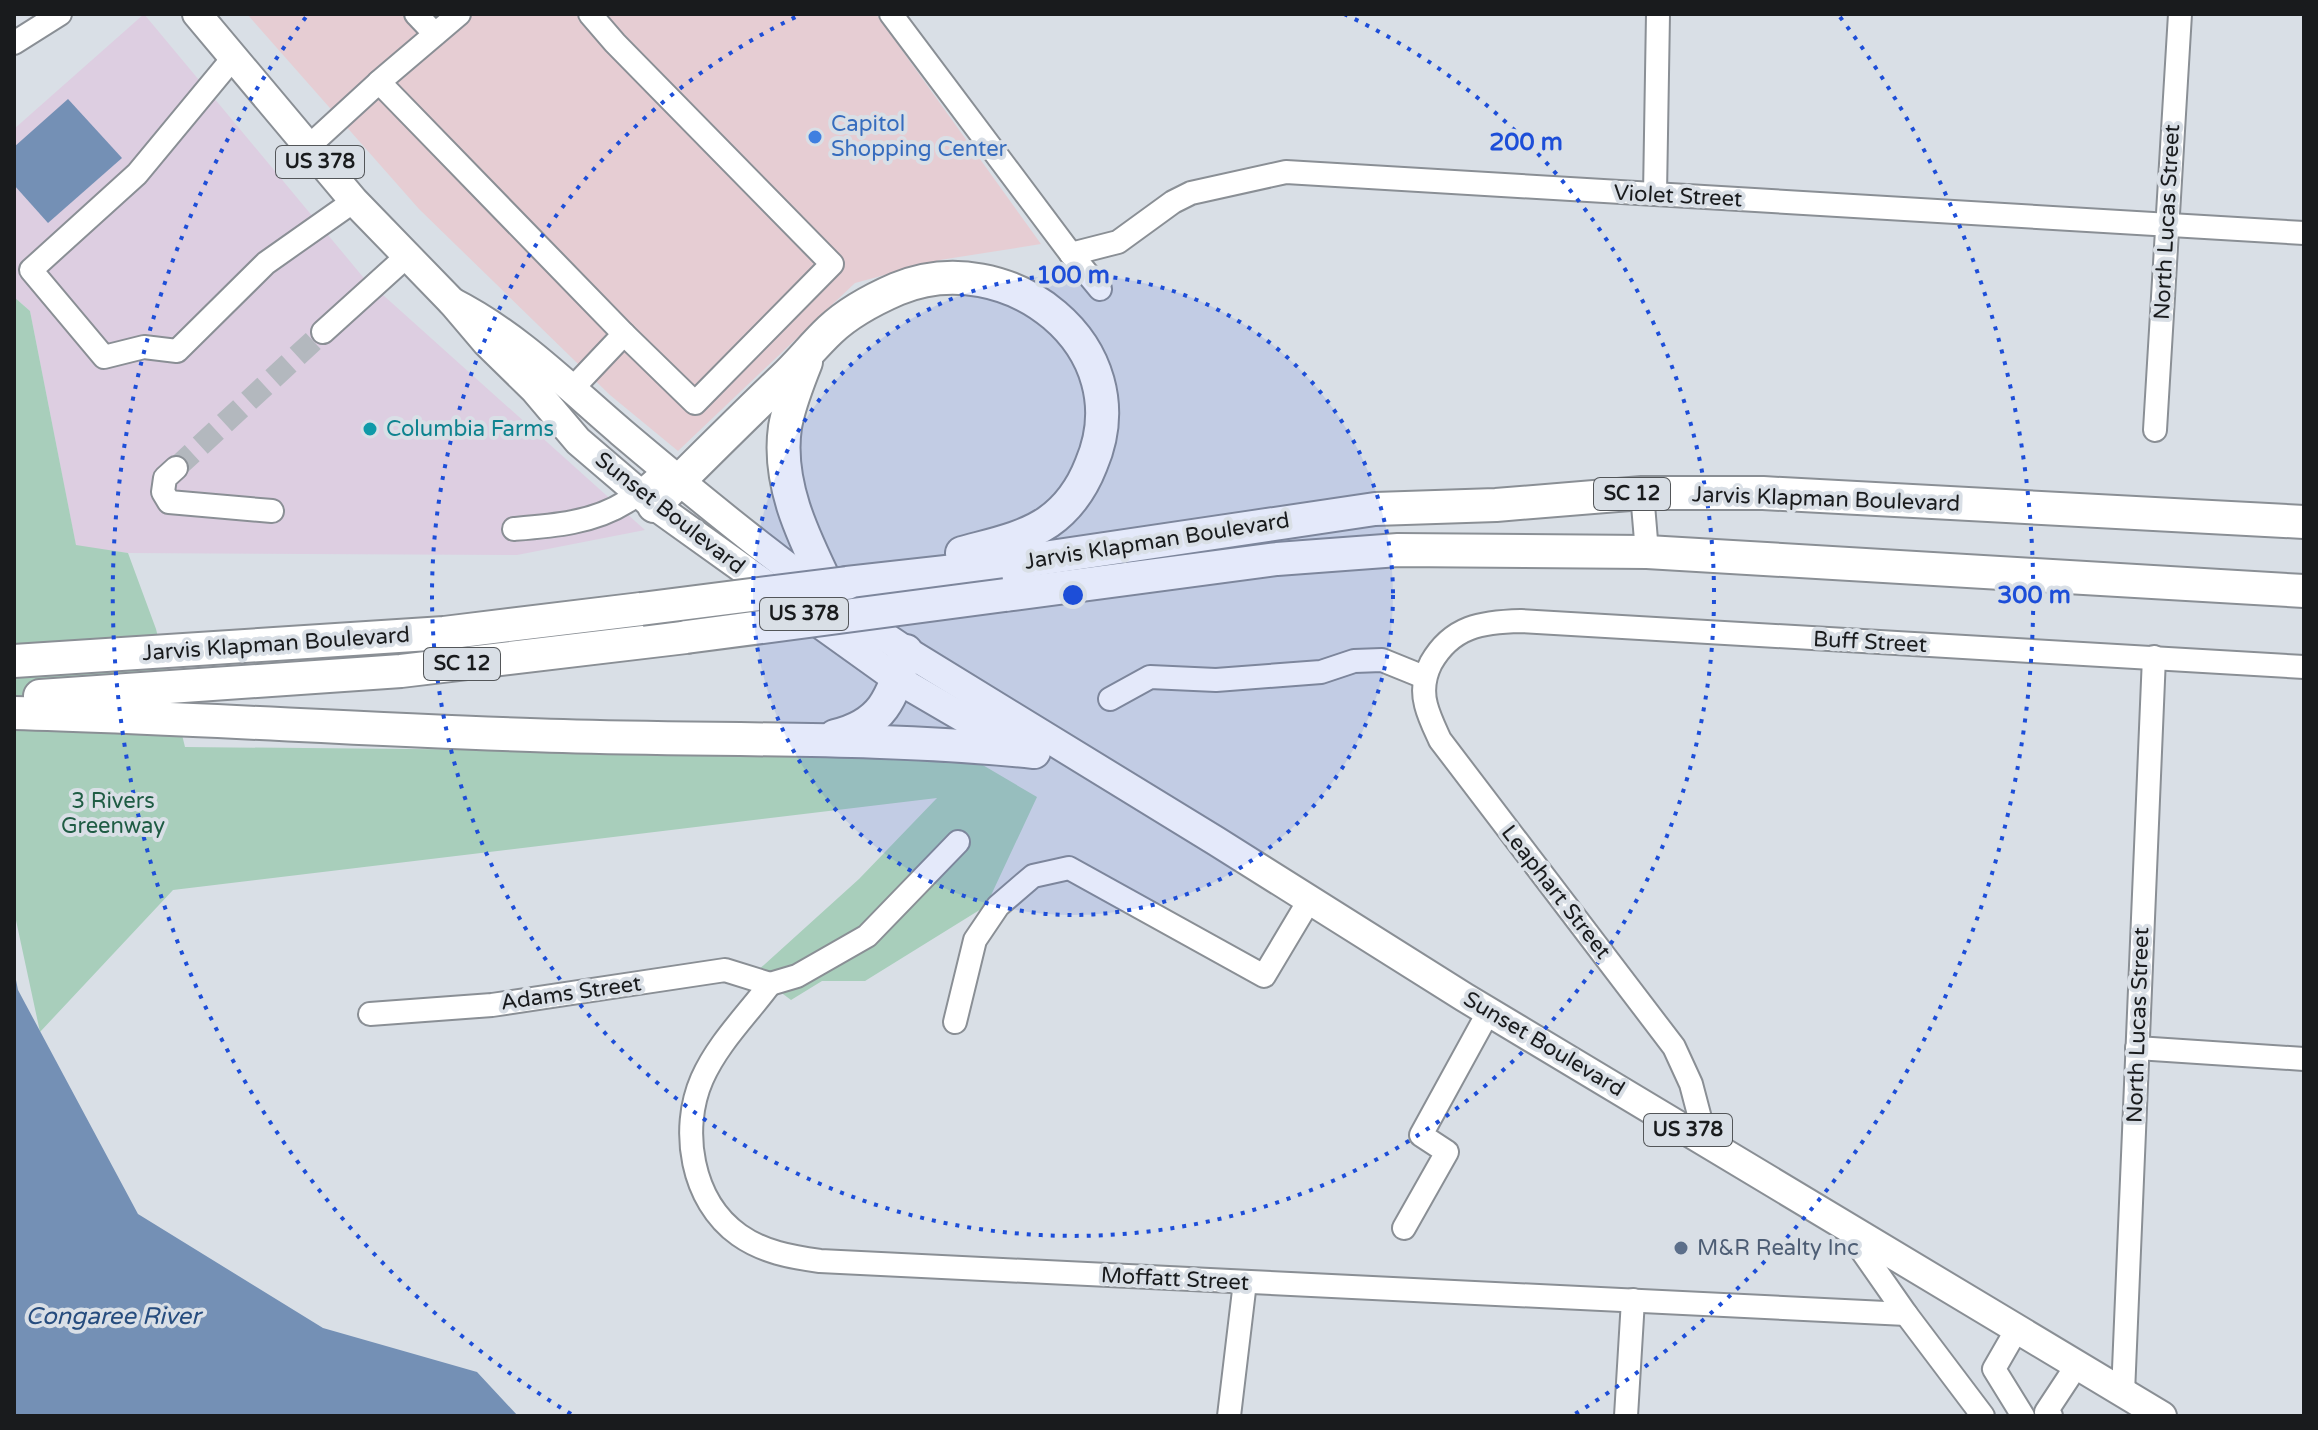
<svg xmlns="http://www.w3.org/2000/svg" width="2318" height="1430" font-family="'Varela Round',sans-serif">
<rect width="100%" height="100%" fill="#d9dfe6"/>
<path fill="#e6cdd3" d="M247 14H876L1041 244 940 260 855 283 678 451 610 395 419 209Z"/>
<path fill="#ddcee1" d="M144 14 363 277 645 530 517 555 128 553 76 546 30 311 14 297V129Z"/>
<path fill="#a8cebb" d="M14 297 30 311 76 545 128 553 156 629 185 747 964 754 1037 797 986 906 865 981H822L791 1000 755 973 859 879 937 798 173 890 40 1032 14 911Z"/>
<g fill="#7490b5">
<path d="M68 99 122 158 48 223 14 185V147Z"/>
<path d="M14 970 18 990 138 1214 323 1328 477 1372 518 1416H14Z"/>
</g>
<g fill="none" stroke-linecap="round" stroke-linejoin="round">
<path stroke="#b3b8be" stroke-width="22" stroke-dasharray="22 11" stroke-linecap="butt" d="M176 468 323 332"/>
<defs>
<g id="minor">
<path d="M416 14 435 34"/>
<path d="M590 14 615 43 832 264 695 403 624 334"/>
<path d="M891 14 1071 254 1100 289"/>
<path d="M14 43 60 14"/>
<path d="M233 58 137 174 31 270 104 357 144 347 177 351 266 263 354 201"/>
<path d="M379 82 459 14"/>
<path d="M307 148 379 82 624 334 572 389"/>
<path d="M1655 194 1658 14"/>
<path d="M1071 254 1118 242 1173 202 1191 193 1286 172 2304 233"/>
<path d="M323 332 407 256"/>
<path d="M2155 430 2180 14"/>
<path d="M176 468 165 478 163 492 169 502 272 511"/>
<path d="M1642 493 1647 552"/>
<path d="M514 529C552 526 593 523 626 502 640 494 653 480 666 470"/>
<path d="M1110 699 1150 677 1216 680 1321 672 1354 661 1382 660 1424 677"/>
<path d="M770 984C747 1015 718 1043 702 1079 680 1129 691 1201 739 1235 763 1252 791 1257 820 1261L1906 1314"/>
<path d="M770 984 797 976 867 936 958 842"/>
<path d="M370 1014 492 1005 725 970 770 984"/>
<path d="M955 1022 975 940 998 906 1033 876 1069 868 1264 976 1310 899"/>
<path d="M2137 1048 2304 1059"/>
<path d="M1706 1141 1691 1084 1674 1047 1440 740C1435 729 1429 717 1426 705 1422 690 1424 677 1431 663 1452 626 1482 622 1521 621L2304 667"/>
<path d="M1404 1228 1447 1152 1421 1135 1489 1011"/>
<path d="M1846 1228 1906 1314 1983 1416"/>
<path d="M2017 1329 1994 1369 2023 1416"/>
<path d="M2123 1393 2154 657"/>
<path d="M1229 1416 1245 1282"/>
<path d="M1626 1416 1633 1300"/>
<path d="M2051 1416 2046 1412 2077 1365"/>
</g>
<g id="major">
<path d="M197 14 354 201 452 302 486 342 534 389 578 441 647 500 897 679 969 721 1025 748"/>
<path d="M452 302C517 335 566 385 621 432 712 509 806 585 906 651L1216 841 1464 997 2162 1416"/>
</g>
<g id="highway">
<path d="M806 362C798 383 789 404 785 427 776 489 809 547 835 602"/>
<path d="M654 506C697 463 740 420 784 378 800 363 814 345 830 330 849 312 874 299 897 289 1007 243 1142 346 1091 465 1082 488 1068 508 1048 522 1023 539 991 545 962 553"/>
<path d="M847 583 964 570 1375 509 1496 505 1642 493H1763L2304 522"/>
<path d="M1005 595 1277 559 1398 550 1647 552 2304 591"/>
<path d="M14 661 444 633 641 609"/>
<path d="M40 696 401 671 686 637"/>
<path d="M14 713C197 718 380 731 563 736 720 741 877 736 1034 752"/>
<path d="M835 736C885 724 892 696 906 651"/>
</g>
</defs>
<use href="#minor" stroke="#8a8f95" stroke-width="26"/>
<use href="#major" stroke="#8a8f95" stroke-width="32"/>
<use href="#highway" stroke="#8a8f95" stroke-width="36"/>
<use href="#minor" stroke="#fff" stroke-width="22"/>
<use href="#major" stroke="#fff" stroke-width="28"/>
<use href="#highway" stroke="#fff" stroke-width="32"/>
<defs>
<g id="highway-bridge">
<path d="M641 609 847 583"/>
<path d="M686 637 1005 595"/>
</g>
</defs>
<use href="#highway-bridge" stroke="#8a8f95" stroke-width="36" stroke-linecap="butt"/>
<use href="#highway-bridge" stroke="#fff" stroke-width="32"/>
</g>
<circle cx="1073" cy="595" r="320" fill="#1d4ed8" fill-opacity=".12"/>
<g fill="none" stroke="#1d4ed8" stroke-width="4" stroke-dasharray="4 8">
<circle cx="1073" cy="595" r="320"/>
<path d="M1344 14A641 641 0 1 1 802 14"/>
<path d="M571 1414A961 961 0 0 1 306 17M1840 17A961 961 0 0 1 1575 1414"/>
</g>
<circle fill="#3f7fe0" stroke="#d9dfe6" stroke-width="3" cx="815" cy="137" r="8"/>
<circle fill="#0f9aa8" stroke="#d9dfe6" stroke-width="3" cx="370" cy="429" r="8"/>
<circle fill="#5c6f8a" stroke="#d9dfe6" stroke-width="3" cx="1681" cy="1248" r="8"/>
<g text-anchor="middle" dominant-baseline="central" stroke-width="8" stroke-linejoin="round" paint-order="stroke">
<g fill="#d9dfe6" stroke="#535659" stroke-width="2">
<rect x="276" y="146" width="88" height="32" rx="6"/>
<rect x="1594" y="478" width="76" height="32" rx="6"/>
<rect x="760" y="598" width="88" height="32" rx="6"/>
<rect x="424" y="648" width="76" height="32" rx="6"/>
<rect x="1644" y="1114" width="88" height="32" rx="6"/>
</g>
<g font-size="20" font-weight="bold" fill="#191b1d">
<text x="320" y="162">US 378</text>
<text x="1632" y="494">SC 12</text>
<text x="804" y="614">US 378</text>
<text x="462" y="664">SC 12</text>
<text x="1688" y="1130">US 378</text>
</g>
<g font-size="22" fill="#366cbe" stroke="#d9dfe6" text-anchor="start">
<text x="831" y="124">Capitol<tspan x="831" dy="25">Shopping Center</tspan></text>
</g>
<g font-size="22" fill="#191b1d" stroke="#d9dfe6">
<text transform="translate(1678 196) rotate(3)">Violet Street</text>
<text transform="translate(2167 222) rotate(-87)">North Lucas Street</text>
<text transform="translate(1826 499) rotate(2)">Jarvis Klapman Boulevard</text>
<text transform="translate(670 513) rotate(38)">Sunset Boulevard</text>
<text transform="translate(1157 541) rotate(-9)">Jarvis Klapman Boulevard</text>
<text transform="translate(1870 642) rotate(3)">Buff Street</text>
<text transform="translate(276 644) rotate(-4)">Jarvis Klapman Boulevard</text>
<text transform="translate(1556 892) rotate(52)">Leaphart Street</text>
<text transform="translate(571 993) rotate(-8)">Adams Street</text>
<text transform="translate(2138 1025) rotate(-88)">North Lucas Street</text>
<text transform="translate(1544 1044) rotate(31)">Sunset Boulevard</text>
<text transform="translate(1175 1279) rotate(3)">Moffatt Street</text>
</g>
<g font-size="22" fill="#0d838f" stroke="#d9dfe6" text-anchor="start">
<text x="386" y="429">Columbia Farms</text>
</g>
<g font-size="22" fill="#1f5c44" stroke="#d9dfe6">
<text x="113" y="801">3 Rivers<tspan x="113" dy="25">Greenway</tspan></text>
</g>
<g font-size="22" fill="#4e5e75" stroke="#d9dfe6" text-anchor="start">
<text x="1697" y="1248">M&amp;R Realty Inc</text>
</g>
<g font-size="24" font-style="italic" fill="#264c7e" stroke="#d9dfe6">
<text x="113" y="1316">Congaree River</text>
</g>
</g>
<circle cx="1073" cy="595" r="12" fill="#1d4ed8" stroke="#d9dfe6" stroke-width="4"/>
<g font-size="24" text-anchor="middle" font-weight="bold" fill="#1d4ed8" stroke="#d9dfe6" stroke-width="8" stroke-linejoin="round" paint-order="stroke">
<text x="1526" y="150">200 m</text>
<text x="1073" y="283">100 m</text>
<text x="2034" y="603">300 m</text>
</g>
<rect width="2318" height="1430" fill="none" stroke="#191b1d" stroke-width="32"/>
</svg>
